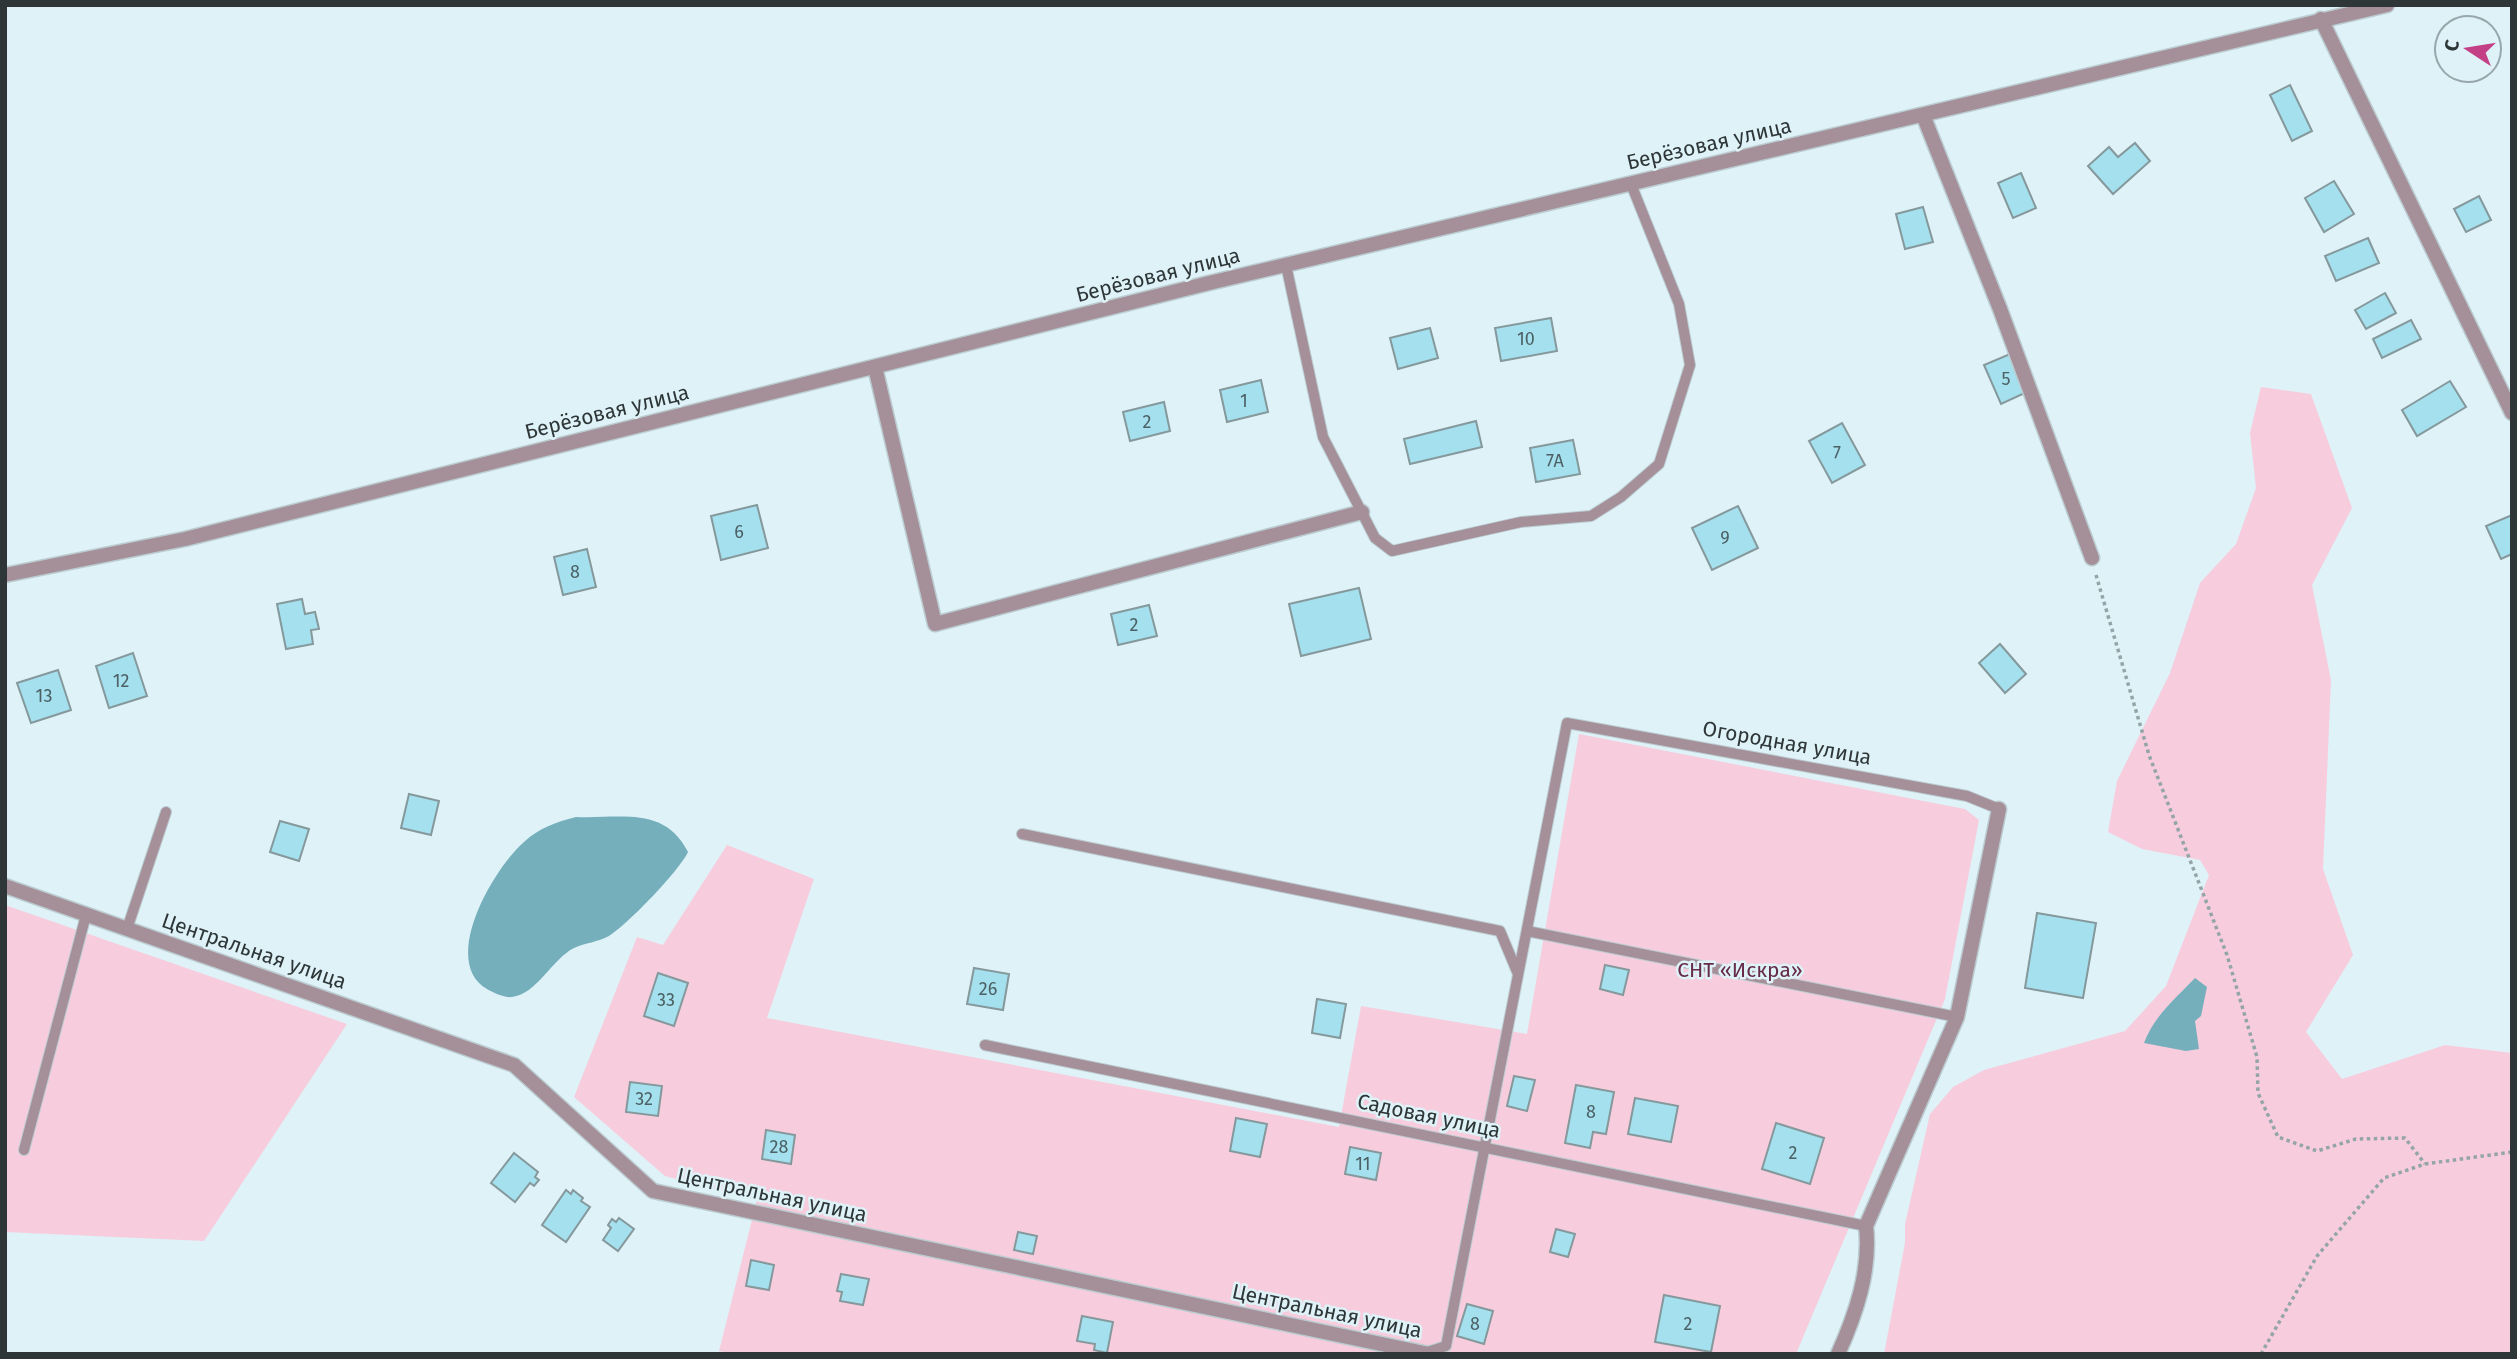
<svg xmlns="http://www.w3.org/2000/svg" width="2517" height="1359" font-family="'Fira Sans',sans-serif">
<rect width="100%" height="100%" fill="#def2f7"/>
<g fill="#f7cdde">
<path d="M2261 387 2311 394 2352 508 2312 585 2331 680 2323 869 2353 955 2306 1032 2342 1079 2445 1045 2512 1053V1354H1884L1905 1243V1224L1930 1114 1953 1087 1984 1070 2125 1031 2166 986 2209 875 2200 860 2142 849 2108 832 2117 781 2170 673 2200 583 2236 544 2256 488 2250 433Z"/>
<path d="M1579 734 1965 809 1979 820 1945 999 1796 1354H735L719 1351 757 1200 665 1176 574 1097 637 937 663 945 727 845 814 879 767 1018 1339 1127 1361 1006 1527 1034Z"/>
<path d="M5 905 347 1024 204 1241 5 1232Z"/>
</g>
<g fill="#74afbb">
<path d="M576 817C620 819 664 805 688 852 679 871 628 924 609 936 598 942 585 943 574 948 552 959 537 994 512 997 505 998 494 993 487 989 439 961 494 868 524 842 539 828 556 822 576 817Z"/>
<path d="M2195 978 2207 987 2201 1016 2195 1021 2199 1049 2186 1051 2144 1043C2154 1016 2175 999 2195 978Z"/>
</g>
<g fill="#a4e0ed" stroke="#85989c" stroke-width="2">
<path d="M2290 85 2312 131 2292 141 2270 95Z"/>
<path d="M2135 143 2150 161 2113 194 2088 166 2109 147 2118 157Z"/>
<path d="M2021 173 2036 208 2013 218 1998 183Z"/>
<path d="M2334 181 2354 214 2324 232 2305 198Z"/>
<path d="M2479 196 2491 220 2466 232 2454 209Z"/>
<path d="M1923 207 1933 242 1905 249 1896 214Z"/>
<path d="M2368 238 2379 263 2336 281 2325 256Z"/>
<path d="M2385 293 2396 313 2366 329 2355 310Z"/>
<path d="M1551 318 1557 351 1501 361 1495 328Z"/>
<path d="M2411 320 2421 339 2382 358 2373 339Z"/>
<path d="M1430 328 1438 358 1398 369 1390 338Z"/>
<path d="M2010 354 2027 392 2001 404 1984 365Z"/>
<path d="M1261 380 1268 412 1227 422 1220 390Z"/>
<path d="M2450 381 2466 407 2417 436 2402 410Z"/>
<path d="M1164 402 1170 431 1130 441 1123 412Z"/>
<path d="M1476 421 1482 447 1410 464 1404 439Z"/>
<path d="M1842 423 1865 465 1832 483 1809 441Z"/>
<path d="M1573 440 1580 474 1536 482 1530 448Z"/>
<path d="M757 505 768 548 721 560 711 516Z"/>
<path d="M1738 506 1758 548 1712 570 1692 528Z"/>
<path d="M2512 515V554L2501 559 2486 526Z"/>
<path d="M587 549 596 587 563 595 554 557Z"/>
<path d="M1359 588 1371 639 1301 656 1289 604Z"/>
<path d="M302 599 305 614 315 612 319 629 311 630 313 644 286 649 277 604Z"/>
<path d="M1149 605 1157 636 1118 645 1111 614Z"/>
<path d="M2000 644 2026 674 2005 693 1979 663Z"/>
<path d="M133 653 147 696 109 708 96 666Z"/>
<path d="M58 670 71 710 31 723 17 683Z"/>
<path d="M409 794 439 801 431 835 401 828Z"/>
<path d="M280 821 309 829 299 861 270 852Z"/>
<path d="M2037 913 2096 923 2083 998 2025 988Z"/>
<path d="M1605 965 1629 970 1623 995 1600 989Z"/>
<path d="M974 968 1009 974 1003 1010 967 1004Z"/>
<path d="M658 973 688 983 674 1026 644 1016Z"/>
<path d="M1317 999 1346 1004 1340 1038 1312 1033Z"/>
<path d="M1514 1076 1535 1080 1527 1111 1507 1106Z"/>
<path d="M630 1082 662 1086 658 1116 626 1112Z"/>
<path d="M1576 1085 1614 1092 1606 1134 1593 1132 1590 1148 1565 1143Z"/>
<path d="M1635 1098 1678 1106 1671 1142 1628 1134Z"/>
<path d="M1236 1118 1267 1124 1260 1157 1230 1151Z"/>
<path d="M1776 1123 1824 1138 1810 1184 1762 1169Z"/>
<path d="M766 1130 795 1135 791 1164 762 1159Z"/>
<path d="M1350 1147 1381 1153 1376 1180 1345 1174Z"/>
<path d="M514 1153 538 1172 535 1177 539 1180 534 1186 530 1183 515 1202 491 1183Z"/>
<path d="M566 1190 571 1194 573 1190 583 1198 581 1201 590 1207 566 1242 542 1225Z"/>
<path d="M619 1218 634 1229 618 1251 603 1240 611 1228 608 1225 612 1219 616 1222Z"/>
<path d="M1556 1229 1575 1234 1568 1257 1550 1252Z"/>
<path d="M1018 1232 1037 1236 1033 1254 1014 1250Z"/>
<path d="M751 1260 774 1265 769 1290 746 1286Z"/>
<path d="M841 1274 869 1279 863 1305 840 1301 842 1292 837 1291Z"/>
<path d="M1664 1295 1720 1306 1711 1352 1655 1342Z"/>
<path d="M1467 1304 1493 1311 1484 1344 1457 1336Z"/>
<path d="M1082 1316 1113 1322 1107 1353 1094 1350 1095 1344 1077 1341Z"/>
</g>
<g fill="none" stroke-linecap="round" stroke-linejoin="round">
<defs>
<g id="service">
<path d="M1286 265 1323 437 1375 538 1392 551 1521 522 1591 516 1621 497 1659 464 1690 365 1679 304 1631 184"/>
<path d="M1022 834 1500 931 1518 974"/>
<path d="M127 929 166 812"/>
<path d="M1527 931 1957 1017"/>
<path d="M985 1045 1866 1226"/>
<path d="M24 1150 86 915"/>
<path d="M1424 1353 1446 1346 1567 723 1967 796 1999 809"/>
</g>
<g id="minor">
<path d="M2321 19 2512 413"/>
<path d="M1923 115 2000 309 2092 558"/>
<path d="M875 367 935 624 1362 512"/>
<path d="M5 575 185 539 1209 283 2387 5"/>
<path d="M5 886 514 1065 653 1191 1429 1354"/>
<path d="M1838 1354C1856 1314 1871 1270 1866 1226L1957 1017 1999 809"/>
</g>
</defs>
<use href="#service" stroke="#bbccd1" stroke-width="12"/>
<use href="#minor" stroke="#bbccd1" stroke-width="17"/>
<g stroke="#95a4a7" stroke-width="3.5" stroke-dasharray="3.5 3.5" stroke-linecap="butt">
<path d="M2096 575 2149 755 2227 955 2257 1057 2258 1093 2278 1137 2317 1151 2356 1139 2405 1138 2425 1164"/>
<path d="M2261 1354 2317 1256 2384 1178 2425 1164 2512 1152"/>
</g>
<use href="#service" stroke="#a58f98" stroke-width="10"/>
<use href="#minor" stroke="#a58f98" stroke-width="14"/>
</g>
<g text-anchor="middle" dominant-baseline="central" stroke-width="5" stroke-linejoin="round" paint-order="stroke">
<g font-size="18" fill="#4c6065">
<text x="1526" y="339">10</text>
<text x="2006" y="379">5</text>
<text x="1244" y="401">1</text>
<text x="1147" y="422">2</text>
<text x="1837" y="453">7</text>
<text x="1555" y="461">7А</text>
<text x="739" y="532">6</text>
<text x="1725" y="538">9</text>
<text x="575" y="572">8</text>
<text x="1134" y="625">2</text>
<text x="121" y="681">12</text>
<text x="44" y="696">13</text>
<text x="988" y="989">26</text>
<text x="666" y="1000">33</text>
<text x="644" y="1099">32</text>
<text x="1591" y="1112">8</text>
<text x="779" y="1147">28</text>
<text x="1793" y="1153">2</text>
<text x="1363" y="1164">11</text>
<text x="1475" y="1324">8</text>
<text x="1688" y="1324">2</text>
</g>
<g font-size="21" fill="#2e3638" stroke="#def2f7">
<text transform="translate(1709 144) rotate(-13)">Берёзовая улица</text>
<text transform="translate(1158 275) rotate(-14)">Берёзовая улица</text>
<text transform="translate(607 412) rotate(-14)">Берёзовая улица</text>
<text transform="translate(1787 743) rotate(10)">Огородная улица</text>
<text transform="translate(254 951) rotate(19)">Центральная улица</text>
<text transform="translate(1429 1116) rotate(12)">Садовая улица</text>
<text transform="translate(772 1195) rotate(12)">Центральная улица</text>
<text transform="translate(1327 1311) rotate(12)">Центральная улица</text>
</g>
<g font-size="21" fill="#672b49" stroke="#def2f7">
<text x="1740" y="970">СНТ «Искра»</text>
</g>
</g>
<rect width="2517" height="1359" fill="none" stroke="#2e3638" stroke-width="14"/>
<g transform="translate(2468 49) rotate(282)"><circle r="33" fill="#def2f7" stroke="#98a7ab" stroke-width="2"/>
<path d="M0-5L12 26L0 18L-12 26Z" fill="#c44086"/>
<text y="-10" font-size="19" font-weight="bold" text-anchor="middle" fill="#2e3638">С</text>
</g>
</svg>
